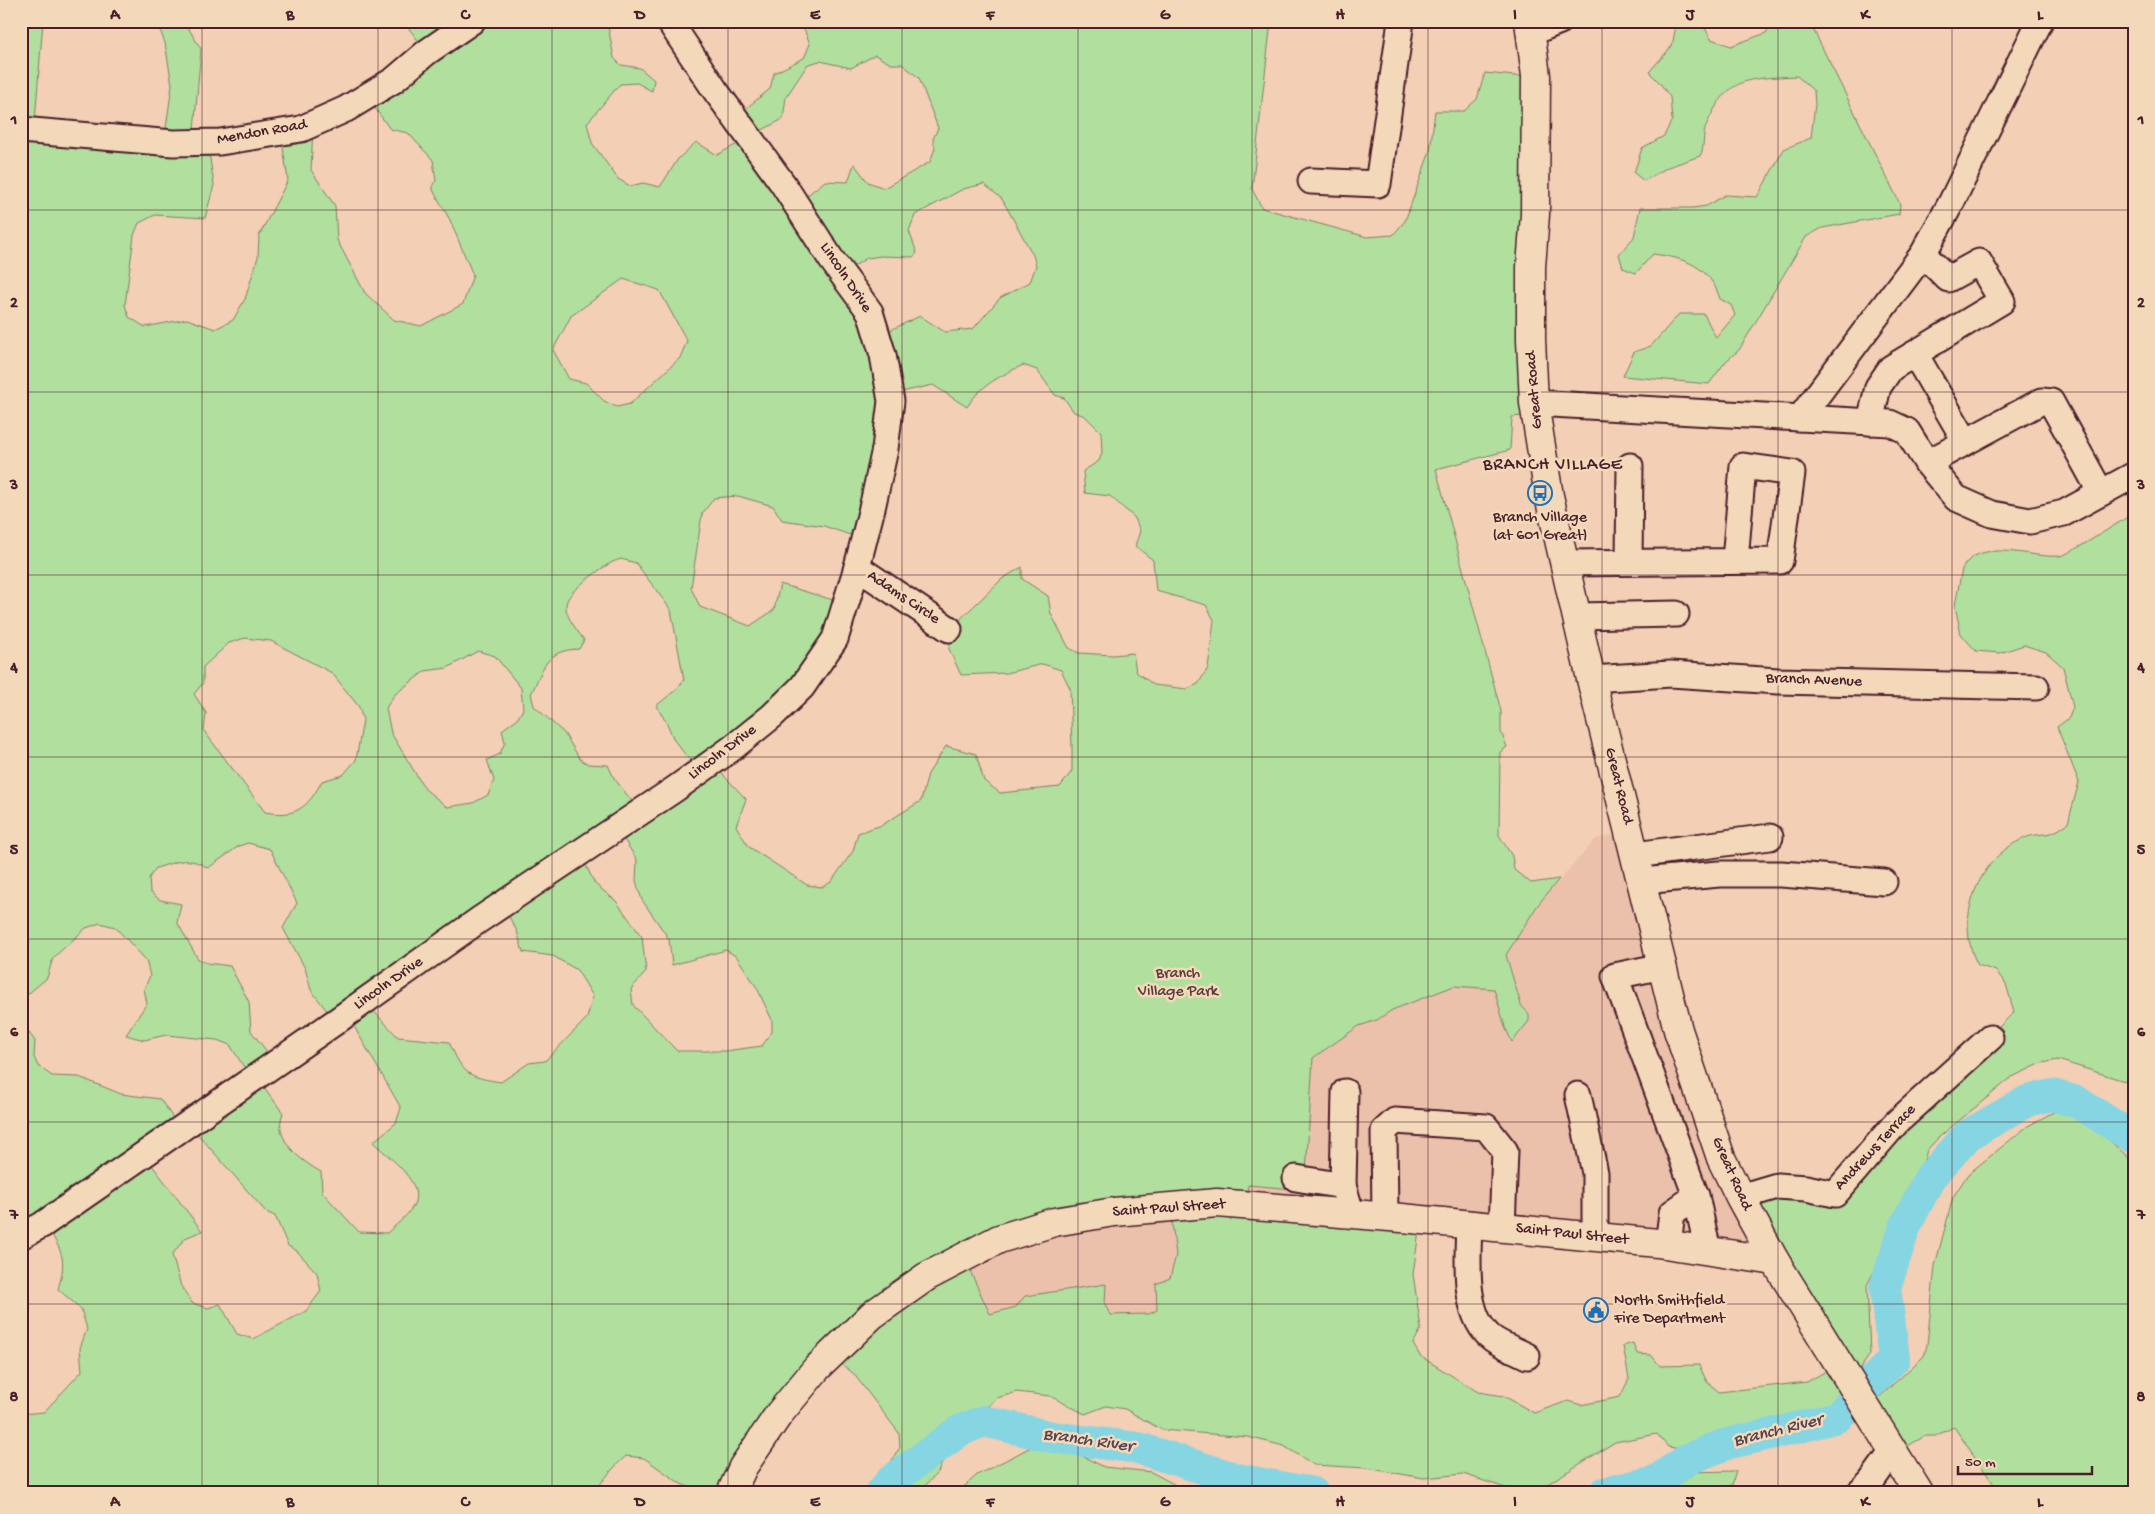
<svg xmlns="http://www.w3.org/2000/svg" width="2155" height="1514" font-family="'Gochi Hand',sans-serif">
<rect width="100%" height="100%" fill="#f2cfb5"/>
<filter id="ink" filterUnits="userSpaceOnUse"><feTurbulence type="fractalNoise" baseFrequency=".02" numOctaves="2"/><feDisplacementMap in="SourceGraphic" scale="10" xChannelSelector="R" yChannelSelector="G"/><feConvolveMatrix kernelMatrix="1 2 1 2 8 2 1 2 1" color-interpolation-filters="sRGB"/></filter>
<g filter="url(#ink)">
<g fill="#ebc1ab">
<path d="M1636 830 1687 1035 1768 1247 1246 1207 1248 1180 1295 1071 1359 1026 1377 1020 1392 1010 1454 986 1494 989 1505 1027 1512 1041 1529 1014 1521 1005 1506 955 1537 906 1596 839Z"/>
<path d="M1171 1215 1176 1255 1170 1278 1156 1285 1157 1310 1149 1314 1110 1315 1105 1304V1284L990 1314 965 1260 996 1241Z"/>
</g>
<g fill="#b1df9e" stroke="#7e7f64" fill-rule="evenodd">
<path d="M21 21H43L34 133 164 143 172 85 165 43 160 30 147 21H143H184L201 49 193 142 208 146 214 185 205 218 155 215 139 223 134 235 125 305 129 317 145 327 187 319 215 329 233 320 245 299 258 257 259 236 288 180 281 135 313 126 311 170 335 206 337 240 365 293 394 320 421 326 463 304 473 275 450 220 433 190V184L436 181 433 160 408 133 390 129 367 97 427 52 403 21H442L451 37 473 21H607L614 58 621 65 640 68 654 80 652 91 637 83 620 84 587 123 592 143 618 179 630 186 643 183 660 187 678 159 696 142 717 155 741 142 734 118 770 89 774 73 804 58 810 44 801 21H1271L1252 189 1262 208 1367 237 1393 235 1405 221 1430 151 1435 111H1464L1477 99 1485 73 1535 78 1540 414 1512 417 1510 450 1436 469 1501 711V732L1507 747 1500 752 1499 835 1512 856 1514 870 1531 883 1559 879 1537 906 1506 955 1521 1005 1529 1014V1021L1512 1042 1505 1027 1494 989 1454 986 1392 1010 1377 1020 1359 1026 1313 1058 1305 1190 1248 1185 1246 1207 1420 1224 1413 1274 1421 1329 1413 1344 1420 1356 1478 1392 1504 1396 1534 1413 1568 1401 1581 1405 1620 1397 1629 1379 1623 1346 1633 1343 1637 1354 1651 1355 1660 1366 1699 1365 1707 1382 1719 1392 1807 1382 1842 1362 1748 1199 1831 1195 2014 1012 2006 984 1996 971 1978 965C1953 921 1978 857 2025 838 2033 834 2043 835 2051 833 2057 831 2063 827 2068 823L2079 782 2057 727 2069 718 2073 707 2063 667 2046 652 2024 645 2000 653 1976 651 1961 634 1955 606 1962 569C1979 536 2031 559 2060 556 2069 555 2121 521 2134 513V1084L2058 1060 2042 1063 2012 1077 1938 1138 1927 1150 1915 1192 1867 1285 1870 1354 1852 1382 1813 1419 1795 1427 1741 1437 1714 1449 1695 1451 1668 1447 1657 1434 1615 1442 1533 1493H1521L1463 1474 1424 1478 1366 1468 1314 1465 1284 1446 1248 1437 1162 1430 1125 1409 1106 1406 1085 1414 1050 1396 1017 1392 997 1398 953 1437 938 1472 918 1493H863L890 1464 900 1447 899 1433 853 1373 832 1357 730 1493H704L681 1484 644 1458 626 1456C613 1467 604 1480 593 1493H21V1414L44 1412 82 1371 80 1348 87 1329 81 1309 58 1289C68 1256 61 1252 46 1224L21 1237V1022L35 1041 34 1057 38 1066 52 1076 79 1077 121 1094 160 1099 180 1128 145 1156 202 1231 185 1238 172 1255 181 1286 192 1303 208 1308 220 1304 237 1334 253 1339 306 1311 321 1291 317 1273 297 1251 288 1246 275 1216 266 1212 189 1124 251 1078 230 1045 217 1040 166 1035 144 1040 126 1035 147 1003 144 989 150 976 146 960 115 927 100 923 86 928 53 958 47 978 23 998 21 1001ZM875 55 891 64H902L919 78 938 128 933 139 935 148 930 162 884 188 868 182 854 164 848 182 825 181 795 205 751 136 783 119 786 97 808 64 820 61 851 68ZM984 184 1002 199 1033 255 1036 266 1030 282 1000 298 973 329 945 332 920 316 878 336 841 274 867 258 881 256 913 257 917 253 909 231 915 215 963 189ZM623 279 659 290 687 341 680 358 630 404 617 407 604 401 586 383 569 379 553 350 571 316ZM1023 365 1037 370 1055 395 1064 398 1074 412 1085 416 1101 432 1102 453 1099 461 1083 471 1085 493 1110 496 1135 518 1140 531 1135 546 1153 560 1156 591 1206 605 1214 620 1208 668 1198 684 1187 689 1154 685 1136 672 1133 653 1113 655 1079 653 1069 648 1051 614 1048 596 1022 579V567L1002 579 952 627 949 649 961 675 1006 673 1043 664 1061 670 1070 688 1072 747V771L1060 787 1000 793 984 781 976 754 946 746 928 774 921 801 882 825 858 833 853 851 831 882 822 887 807 885 749 847 736 826 746 799 712 763 833 641 843 603 780 584 774 610 750 626 700 607 691 588 702 514 714 498 738 496 773 506 782 520 824 526 862 539 892 394 933 385 967 407C979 386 1002 375 1023 365ZM621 559 636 563 671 610 684 680 678 688 656 706 666 721 674 740 698 771 638 809 614 778 608 765 588 764 580 759 564 733 534 706 531 694C544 668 545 650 579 649L584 640C561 609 557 602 590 577 600 570 609 562 621 559ZM245 638 271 641 332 673 359 707 363 720 356 760 343 775 322 781C308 807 297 818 265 812L204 731 206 713 194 694 203 683V667L229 643ZM478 651 495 656 521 688 523 709 518 718 502 730 505 742 500 754 487 760 494 780 488 795 473 803 447 807 425 789 391 733 386 708 394 695 425 671 447 668ZM618 830 637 860 636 881 642 900 669 939 672 965 726 950 737 957 757 988 772 1020V1032L762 1046 725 1051H677L633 1005 631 989 646 972 642 937 616 901 595 884 580 853ZM248 843 270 849 297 903 283 928 305 968 311 990 334 1020 348 1016 401 1108 396 1123 373 1142C389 1158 428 1184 412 1208 406 1217 395 1226 387 1233L359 1232 322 1192 321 1172C301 1161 272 1139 283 1113L258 1079 275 1062 251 1031 249 1002 230 966 207 963 198 959 177 922 181 904 160 900 150 892 149 878 156 868C177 862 188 855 208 868L239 846ZM504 908 517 931 523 952 553 956 577 970 593 996 587 1018 545 1061 529 1063 501 1082C467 1077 463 1074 449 1042L398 1037 365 1002ZM1116 1213 1171 1215 1176 1255 1170 1278 1156 1284 1157 1310 1149 1314 1110 1315 1105 1304 1106 1284 1025 1296 1016 1307 990 1314 965 1260Z"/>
<path d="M1677 21H1701L1711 39 1731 46 1766 33 1772 21H1811L1810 23 1900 204 1899 214 1822 228 1806 237 1739 350 1726 361 1709 384 1623 376 1634 352 1651 346 1679 314H1704L1716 338 1735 315 1731 305 1720 299C1710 266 1685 258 1653 254L1636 273 1623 268 1619 254 1634 237 1640 208H1692L1707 206 1725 195 1757 197 1784 149 1811 138 1815 104 1814 91 1797 76C1748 79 1728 75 1706 126 1702 136 1705 147 1700 156L1668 167 1644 181 1634 173 1642 148 1664 136 1672 120 1670 97 1659 82 1649 72 1672 46Z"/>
<path d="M2068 1104 2127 1156 2134 1167V1493H2000L1954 1427 1935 1436H1925L1899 1451 1874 1402 1924 1356 1927 1345 1935 1266 1953 1197 1968 1174 2028 1126Z"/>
<path d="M1033 1446 1066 1448 1104 1467 1151 1472 1183 1489 1203 1493H957L977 1475Z"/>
<path d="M1736 1471 1732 1485 1703 1493H1660L1686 1472Z"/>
</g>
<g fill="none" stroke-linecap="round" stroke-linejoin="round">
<g stroke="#86d5e3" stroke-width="32">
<path d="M881 1493 891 1481 959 1431 984 1421 1052 1437 1138 1448 1241 1480 1313 1493"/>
<path d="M1604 1493 1656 1481 1688 1459 1726 1444 1788 1430 1837 1417 1894 1359 1885 1287 1905 1227 1930 1177 1968 1135 2027 1101 2052 1095 2077 1102 2134 1138"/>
</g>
<defs>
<g id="minor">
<path d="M1530 33 1560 21"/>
<path d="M21 130 173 143 220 142 301 129 346 109 394 80 427 52 472 21"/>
<path d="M1311 181 1378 184 1401 21"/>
<path d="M1915 354 1966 442"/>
<path d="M1534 403 1890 423 1907 431 1927 463 1956 498 1992 514 2030 521 2064 513 2134 475"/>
<path d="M1800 418 1923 254 1951 203 2040 21"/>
<path d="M1870 422 1878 387 1891 368 2002 301 1979 262 1948 279 1923 254"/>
<path d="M1927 463 2042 401 2051 402 2101 493"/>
<path d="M1629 562 1630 466"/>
<path d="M1565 563 1780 561 1792 473 1743 466 1735 561"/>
<path d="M857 567 949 629"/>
<path d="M1577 616 1676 614"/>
<path d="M1591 679 1671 674 1778 681 2036 687"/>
<path d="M1635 855 1770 837"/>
<path d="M1642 881 1719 874H1781L1884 882"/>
<path d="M1663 966 1615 976 1696 1196 1672 1213 1668 1244"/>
<path d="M1578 1095 1595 1173V1237"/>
<path d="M1296 1178 1343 1186 1348 1202"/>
<path d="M1343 1186 1345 1092"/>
<path d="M1696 1196 1708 1251"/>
<path d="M1740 1197 1777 1186 1806 1188 1835 1194 1896 1123 1990 1038"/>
<path d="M1385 1217 1384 1131 1395 1121 1486 1127 1505 1151 1502 1228"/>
<path d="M1469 1225C1468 1257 1462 1317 1493 1339 1503 1346 1516 1350 1527 1356"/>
<path d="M21 1236 42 1225 338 1020 479 920 675 789 731 749 772 716 802 687 835 639 857 567 873 504 885 449 891 401 883 355 870 312 831 259 783 184 715 90 669 21"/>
<path d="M1859 1493 1870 1483 1893 1451"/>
</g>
<g id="major">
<path d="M1529 21 1536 76 1535 214 1531 267V340L1534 403 1549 496 1591 679 1678 1030 1721 1158 1740 1197 1775 1261 1919 1493"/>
<path d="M731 1493 743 1467 779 1414 817 1368 872 1315 926 1277 999 1239 1054 1222 1114 1212 1217 1203 1402 1218 1658 1243 1775 1261"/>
</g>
</defs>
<use href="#minor" stroke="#4a1f2b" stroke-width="29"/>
<use href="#major" stroke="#4a1f2b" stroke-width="31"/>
<use href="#minor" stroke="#f3d9ba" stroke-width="25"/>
<use href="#major" stroke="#f3d9ba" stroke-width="28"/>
</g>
</g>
<path fill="none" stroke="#4a1f2b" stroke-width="1" stroke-opacity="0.55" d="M202 21V1493M378 21V1493M552 21V1493M728 21V1493M902 21V1493M1078 21V1493M1252 21V1493M1428 21V1493M1602 21V1493M1778 21V1493M1952 21V1493M21 210H2134M21 392H2134M21 575H2134M21 757H2134M21 939H2134M21 1122H2134M21 1304H2134"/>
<defs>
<symbol id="bus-ring" viewBox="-11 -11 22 22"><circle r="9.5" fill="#f3d9ba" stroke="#1f6fb2" stroke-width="1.5"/><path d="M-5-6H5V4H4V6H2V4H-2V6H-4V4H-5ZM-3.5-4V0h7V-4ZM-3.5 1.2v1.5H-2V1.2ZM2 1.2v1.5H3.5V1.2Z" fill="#1f6fb2"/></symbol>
<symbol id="civic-ring" viewBox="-11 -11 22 22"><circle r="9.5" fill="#f3d9ba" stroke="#1f6fb2" stroke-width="1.5"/><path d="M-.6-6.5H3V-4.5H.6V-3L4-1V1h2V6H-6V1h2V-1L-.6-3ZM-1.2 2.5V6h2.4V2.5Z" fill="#1f6fb2"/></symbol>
</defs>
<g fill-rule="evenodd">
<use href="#bus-ring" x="1526" y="479" width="28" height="28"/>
<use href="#civic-ring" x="1582" y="1296" width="28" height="28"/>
</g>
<g text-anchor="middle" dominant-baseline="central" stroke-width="5" stroke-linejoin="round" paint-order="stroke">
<g font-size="16" fill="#4a1f2b" stroke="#f3d9ba">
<text transform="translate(262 133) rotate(-10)">Mendon Road</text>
<text transform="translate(845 278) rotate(56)">Lincoln Drive</text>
<text transform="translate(1535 390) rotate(-95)">Great Road</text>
<text transform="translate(903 598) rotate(34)">Adams Circle</text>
<text transform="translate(1814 681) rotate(2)">Branch Avenue</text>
<text transform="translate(723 753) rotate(-37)">Lincoln Drive</text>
<text transform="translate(1618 786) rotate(76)">Great Road</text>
<text transform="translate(389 984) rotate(-35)">Lincoln Drive</text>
<text transform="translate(1876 1148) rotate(-47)">Andrews Terrace</text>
<text transform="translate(1731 1174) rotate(66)">Great Road</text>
<text transform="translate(1169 1209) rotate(-4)">Saint Paul Street</text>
<text transform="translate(1572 1235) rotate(6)">Saint Paul Street</text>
</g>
<g font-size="16" fill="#4a1f2b" stroke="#f3d9ba">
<text x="1540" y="518">Branch Village<tspan x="1540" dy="18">(at 601 Great)</tspan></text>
<text x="1614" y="1301" text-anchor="start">North Smithfield<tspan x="1614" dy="18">Fire Department</tspan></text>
</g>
<g font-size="16" fill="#593c3c" stroke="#f3d9ba">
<text x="1178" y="974">Branch<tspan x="1178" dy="18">Village Park</tspan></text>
</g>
<g font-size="18" letter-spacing="1" fill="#4a1f2b" stroke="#f3d9ba">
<text x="1553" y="465">BRANCH VILLAGE</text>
</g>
<g font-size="18" font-style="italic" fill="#564350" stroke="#f3d9ba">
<text transform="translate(1778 1431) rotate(-14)">Branch River</text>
<text transform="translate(1088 1441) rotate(8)">Branch River</text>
</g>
</g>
<rect width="2155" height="1514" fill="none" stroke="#f3d9ba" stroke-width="55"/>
<path d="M1958 1466v8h134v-8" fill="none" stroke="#4a1f2b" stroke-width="2.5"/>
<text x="1965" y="1466" font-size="15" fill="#4a1f2b" stroke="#f3d9ba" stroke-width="4" paint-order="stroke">50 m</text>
<rect x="28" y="28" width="2100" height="1458" fill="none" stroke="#4a1f2b" stroke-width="2"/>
<g font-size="16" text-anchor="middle" font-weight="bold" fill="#4a1f2b">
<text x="115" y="19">A</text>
<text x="290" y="19">B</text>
<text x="465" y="19">C</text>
<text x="640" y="19">D</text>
<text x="815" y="19">E</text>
<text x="990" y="19">F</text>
<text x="1165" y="19">G</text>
<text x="1340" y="19">H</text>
<text x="1515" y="19">I</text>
<text x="1690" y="19">J</text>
<text x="1865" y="19">K</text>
<text x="2040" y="19">L</text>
<text x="14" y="124">1</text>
<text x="2141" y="124">1</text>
<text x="14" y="307">2</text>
<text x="2141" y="307">2</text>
<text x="14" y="489">3</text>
<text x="2141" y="489">3</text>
<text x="14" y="672">4</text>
<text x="2141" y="672">4</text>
<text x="14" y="854">5</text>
<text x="2141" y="854">5</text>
<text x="14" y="1036">6</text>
<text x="2141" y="1036">6</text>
<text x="14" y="1219">7</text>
<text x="2141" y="1219">7</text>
<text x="14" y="1401">8</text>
<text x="2141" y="1401">8</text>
<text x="115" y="1506">A</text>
<text x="290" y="1506">B</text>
<text x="465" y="1506">C</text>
<text x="640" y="1506">D</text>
<text x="815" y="1506">E</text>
<text x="990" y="1506">F</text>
<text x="1165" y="1506">G</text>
<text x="1340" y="1506">H</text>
<text x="1515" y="1506">I</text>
<text x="1690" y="1506">J</text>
<text x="1865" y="1506">K</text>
<text x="2040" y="1506">L</text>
</g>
</svg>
